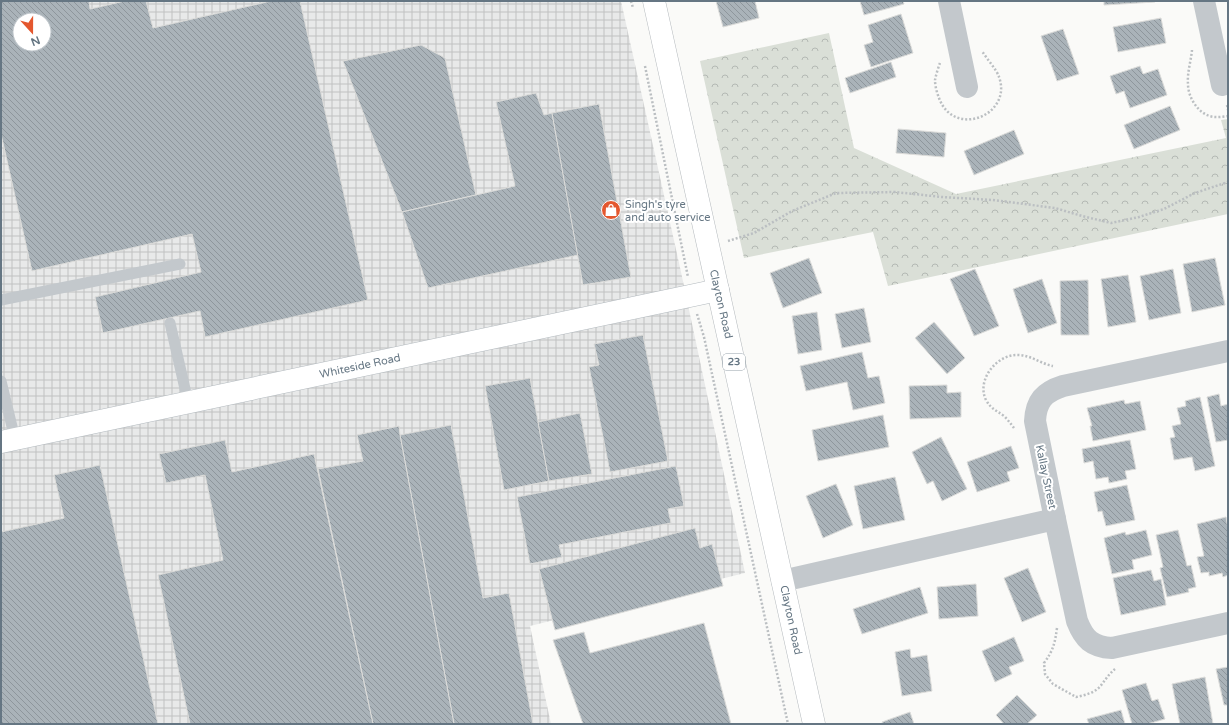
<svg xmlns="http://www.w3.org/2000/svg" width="1229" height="725" font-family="'Varela Round',sans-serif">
<defs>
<pattern id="industrial-grid" width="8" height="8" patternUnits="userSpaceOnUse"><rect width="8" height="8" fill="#e8e9e9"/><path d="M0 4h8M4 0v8" fill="none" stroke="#c0c1c2"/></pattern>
<pattern id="park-crowns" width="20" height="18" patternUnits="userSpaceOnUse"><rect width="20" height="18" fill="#dadfd7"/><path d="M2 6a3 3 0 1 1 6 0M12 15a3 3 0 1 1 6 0" fill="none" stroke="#b4b9b4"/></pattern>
<pattern id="building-back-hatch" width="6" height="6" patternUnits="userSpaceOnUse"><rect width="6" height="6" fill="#aab3b9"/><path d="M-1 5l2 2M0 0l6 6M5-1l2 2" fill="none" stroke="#8e969c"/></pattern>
</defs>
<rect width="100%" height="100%" fill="#fafaf8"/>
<path fill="url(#industrial-grid)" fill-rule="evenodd" d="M1 1H621L681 272 745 573 530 626 551 724H1ZM20 20H44V44H20Z"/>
<path fill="url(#park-crowns)" d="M829 33 854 148 956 194 1226 138 1221 120 1228 119V214L888 286 873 232 744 258 700 61Z"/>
<g fill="url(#building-back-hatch)" stroke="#dcdcda" fill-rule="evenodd">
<path d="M1 1H89L90 9 125 1H146L153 28 271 1H300L368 300 205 337 200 311 103 333 95 297 201 272 192 234 32 271 1 134ZM20 20H44V44H20Z"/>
<path d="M716 1H755L759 18 723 27Z"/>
<path d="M860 1H903L904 4 864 15Z"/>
<path d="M1104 1H1155V2L1104 5Z"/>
<path d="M901 14 913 53 871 67 864 45 873 42 868 25Z"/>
<path d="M1161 18 1166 43 1118 52 1113 27Z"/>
<path d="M1063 29 1079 74 1057 81 1041 36Z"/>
<path d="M421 45 445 58 476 195 402 212 343 61Z"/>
<path d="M891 62 896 77 850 93 845 78Z"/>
<path d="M1140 66 1143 74 1158 69 1167 95 1130 108 1124 91 1116 94 1110 76Z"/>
<path d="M536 93 544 115 552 113 578 255 428 288 402 212 515 186 496 102Z"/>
<path d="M599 104 631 277 583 285 552 113Z"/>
<path d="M1170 106 1180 130 1134 149 1124 125Z"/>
<path d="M898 129 946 133 944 157 896 153Z"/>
<path d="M1014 130 1024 154 974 175 964 151Z"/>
<path d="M809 258 822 293 783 308 770 273Z"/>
<path d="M1215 258 1225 305 1192 312 1183 264Z"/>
<path d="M975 269 999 326 974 336 950 279Z"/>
<path d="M1173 269 1181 313 1149 320 1140 276Z"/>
<path d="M1128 275 1136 322 1108 327 1101 279Z"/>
<path d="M1042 279 1057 323 1028 333 1013 289Z"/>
<path d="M1088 280 1089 335H1061L1060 281Z"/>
<path d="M864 308 871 342 842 348 835 314Z"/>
<path d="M817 312 822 350 798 354 792 316Z"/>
<path d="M934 322 965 358 947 374 915 338Z"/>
<path d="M643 335 668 461 610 472 589 367 599 365 594 344Z"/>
<path d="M862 352 868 378 879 376 885 403 853 410 847 382 806 391 800 366Z"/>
<path d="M530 378 549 481 504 490 485 386Z"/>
<path d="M947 385V393L961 392V417L910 419 909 386Z"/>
<path d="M1219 394 1221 406 1228 404V440L1216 442 1207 397Z"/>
<path d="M1200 397 1215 466 1195 471 1192 457 1174 460 1170 438 1175 437 1172 426 1181 424 1177 408 1186 406 1185 401Z"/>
<path d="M1124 400 1125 404 1140 401 1146 430 1093 441 1090 426H1092L1087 408Z"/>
<path d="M580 413 592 474 549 481 538 422Z"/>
<path d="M883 415 889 447 818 461 812 430Z"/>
<path d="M451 425 483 598 509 593 533 724H454L400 435Z"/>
<path d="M399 426 400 435 454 724H373L318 469 363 461 357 435Z"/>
<path d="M941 437 967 489 942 501 933 481 927 484 912 452Z"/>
<path d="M225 440 232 472 314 454 373 724H190L158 575 223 560 205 475 166 483 159 454Z"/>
<path d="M1130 440 1136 469 1125 471 1127 479 1109 483 1108 477 1096 479 1093 461 1084 463 1082 449Z"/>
<path d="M1011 446 1019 468 1007 472 1010 481 977 492 967 462Z"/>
<path d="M100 465 158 724H1V532L64 518 54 475Z"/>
<path d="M676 466 684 506 668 509 671 523 559 545 562 557 530 564 517 497Z"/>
<path d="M895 477 905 520 863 529 854 486Z"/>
<path d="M836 484 853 525 823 538 806 496Z"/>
<path d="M1127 485 1135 520 1106 526 1102 511 1098 512 1094 492Z"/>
<path d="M1226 517 1228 529V575L1223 577 1222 573 1209 576V572L1201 573 1197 557 1204 556 1197 524Z"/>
<path d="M695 528 700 548 712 544 723 586 555 630 539 569Z"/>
<path d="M1146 530 1152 555 1132 560 1134 569 1112 574 1104 538 1125 532 1126 535Z"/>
<path d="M1178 530 1187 566 1191 565 1196 587 1188 589 1189 592 1167 597 1160 568 1163 567 1156 535Z"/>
<path d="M1028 568 1046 612 1022 622 1004 578Z"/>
<path d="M1151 570 1154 581 1161 579 1166 605 1121 615 1113 578Z"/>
<path d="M976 584 978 616 939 619 937 587Z"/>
<path d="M920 587 928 613 862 634 853 609Z"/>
<path d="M704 623 731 724H583L553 640 584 632 590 653Z"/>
<path d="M1014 637 1024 661 1009 667 1012 674 995 682 982 651Z"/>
<path d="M910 649 911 658 927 655 932 691 902 696 895 652Z"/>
<path d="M1228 667V705H1224L1216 669Z"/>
<path d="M1205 677 1213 724H1180L1172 684Z"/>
<path d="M1146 683 1152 701 1158 699 1165 719 1147 724H1132L1122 690Z"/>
<path d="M1017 695 1037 715 1027 724H1004L996 715Z"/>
<path d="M1121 710 1125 724H1089L1087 719Z"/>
<path d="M910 712 914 724H883L882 722Z"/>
</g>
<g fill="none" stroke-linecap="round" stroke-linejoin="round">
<defs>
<path id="secondary" d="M1 442 718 290"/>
<path id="primary" d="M654 1 814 724"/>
</defs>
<use href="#secondary" stroke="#b3babf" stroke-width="23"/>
<use href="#primary" stroke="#b5babe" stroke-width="23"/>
<g stroke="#bbbfc2" stroke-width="2.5" stroke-dasharray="2 2" stroke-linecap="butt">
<path d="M631 1 633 8"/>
<path d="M1192 50C1191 61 1187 73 1188 84 1188 96 1196 110 1207 115 1213 118 1221 117 1228 116"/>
<path d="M940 63C938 68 936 75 935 80 935 86 937 93 939 98 954 139 1013 115 999 77 997 70 986 58 982 51"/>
<path d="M645 66 688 277"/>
<path d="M1227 105 1228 110"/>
<path d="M728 241 754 233 792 211 836 193 895 192 942 197 993 200 1055 208 1082 216 1111 223 1139 217 1164 209 1195 193 1228 182"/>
<path d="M697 314 704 337 788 724"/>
<path d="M1014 428C1011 424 1008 420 1004 416 996 410 991 409 986 400 976 380 997 354 1018 355 1031 355 1041 364 1053 366"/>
<path d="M1057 628C1055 643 1053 651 1044 663L1045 674 1053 684 1076 697C1085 695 1096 693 1102 684 1106 679 1109 674 1115 669"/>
</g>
<g stroke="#c3c8cc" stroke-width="11">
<path d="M1 300 180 264"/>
<path d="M170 323 188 402"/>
<path d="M1 381 15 439"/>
</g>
<g stroke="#c3c8cc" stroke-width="22">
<path d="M949 1 967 87"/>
<path d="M1204 1 1222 85"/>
<path d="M1055 519 1077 621C1084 639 1092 647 1112 648L1228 623"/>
<path d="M782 581 1055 519 1035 421C1036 401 1044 392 1063 386L1228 351"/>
</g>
<use href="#secondary" stroke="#fff" stroke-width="22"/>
<use href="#primary" stroke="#fff" stroke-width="22"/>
</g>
<defs>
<symbol id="shop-disc" viewBox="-11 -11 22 22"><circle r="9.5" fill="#e4572e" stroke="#fff"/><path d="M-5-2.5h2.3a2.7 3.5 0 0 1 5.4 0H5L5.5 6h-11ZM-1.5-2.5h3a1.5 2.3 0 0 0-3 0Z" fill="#fff"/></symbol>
</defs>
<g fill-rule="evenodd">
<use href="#shop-disc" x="600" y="199" width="22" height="22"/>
</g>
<g text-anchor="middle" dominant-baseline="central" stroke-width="4" stroke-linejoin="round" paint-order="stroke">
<rect fill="#fff" stroke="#939fa8" stroke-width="1" x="723" y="354" width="22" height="16" rx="3"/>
<g font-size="10" font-weight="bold" fill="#657683">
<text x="734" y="362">23</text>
</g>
<g font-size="11" fill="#657683" stroke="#fff" text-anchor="start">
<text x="625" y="204">Singh's tyre<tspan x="625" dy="13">and auto service</tspan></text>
</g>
<g font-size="11" fill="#657683" stroke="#fff">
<text transform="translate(721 304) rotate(77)">Clayton Road</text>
<text transform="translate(360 366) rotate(-12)">Whiteside Road</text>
<text transform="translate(1046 477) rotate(78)">Kallay Street</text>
<text transform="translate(791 620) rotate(78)">Clayton Road</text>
</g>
</g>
<rect width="1229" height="725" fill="none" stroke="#657683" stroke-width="4"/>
<g transform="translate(32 32) rotate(159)"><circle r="19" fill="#ffffff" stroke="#c1c8cd"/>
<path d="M0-3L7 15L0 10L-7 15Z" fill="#e4572e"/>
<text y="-6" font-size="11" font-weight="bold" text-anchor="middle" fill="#657683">N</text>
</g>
</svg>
